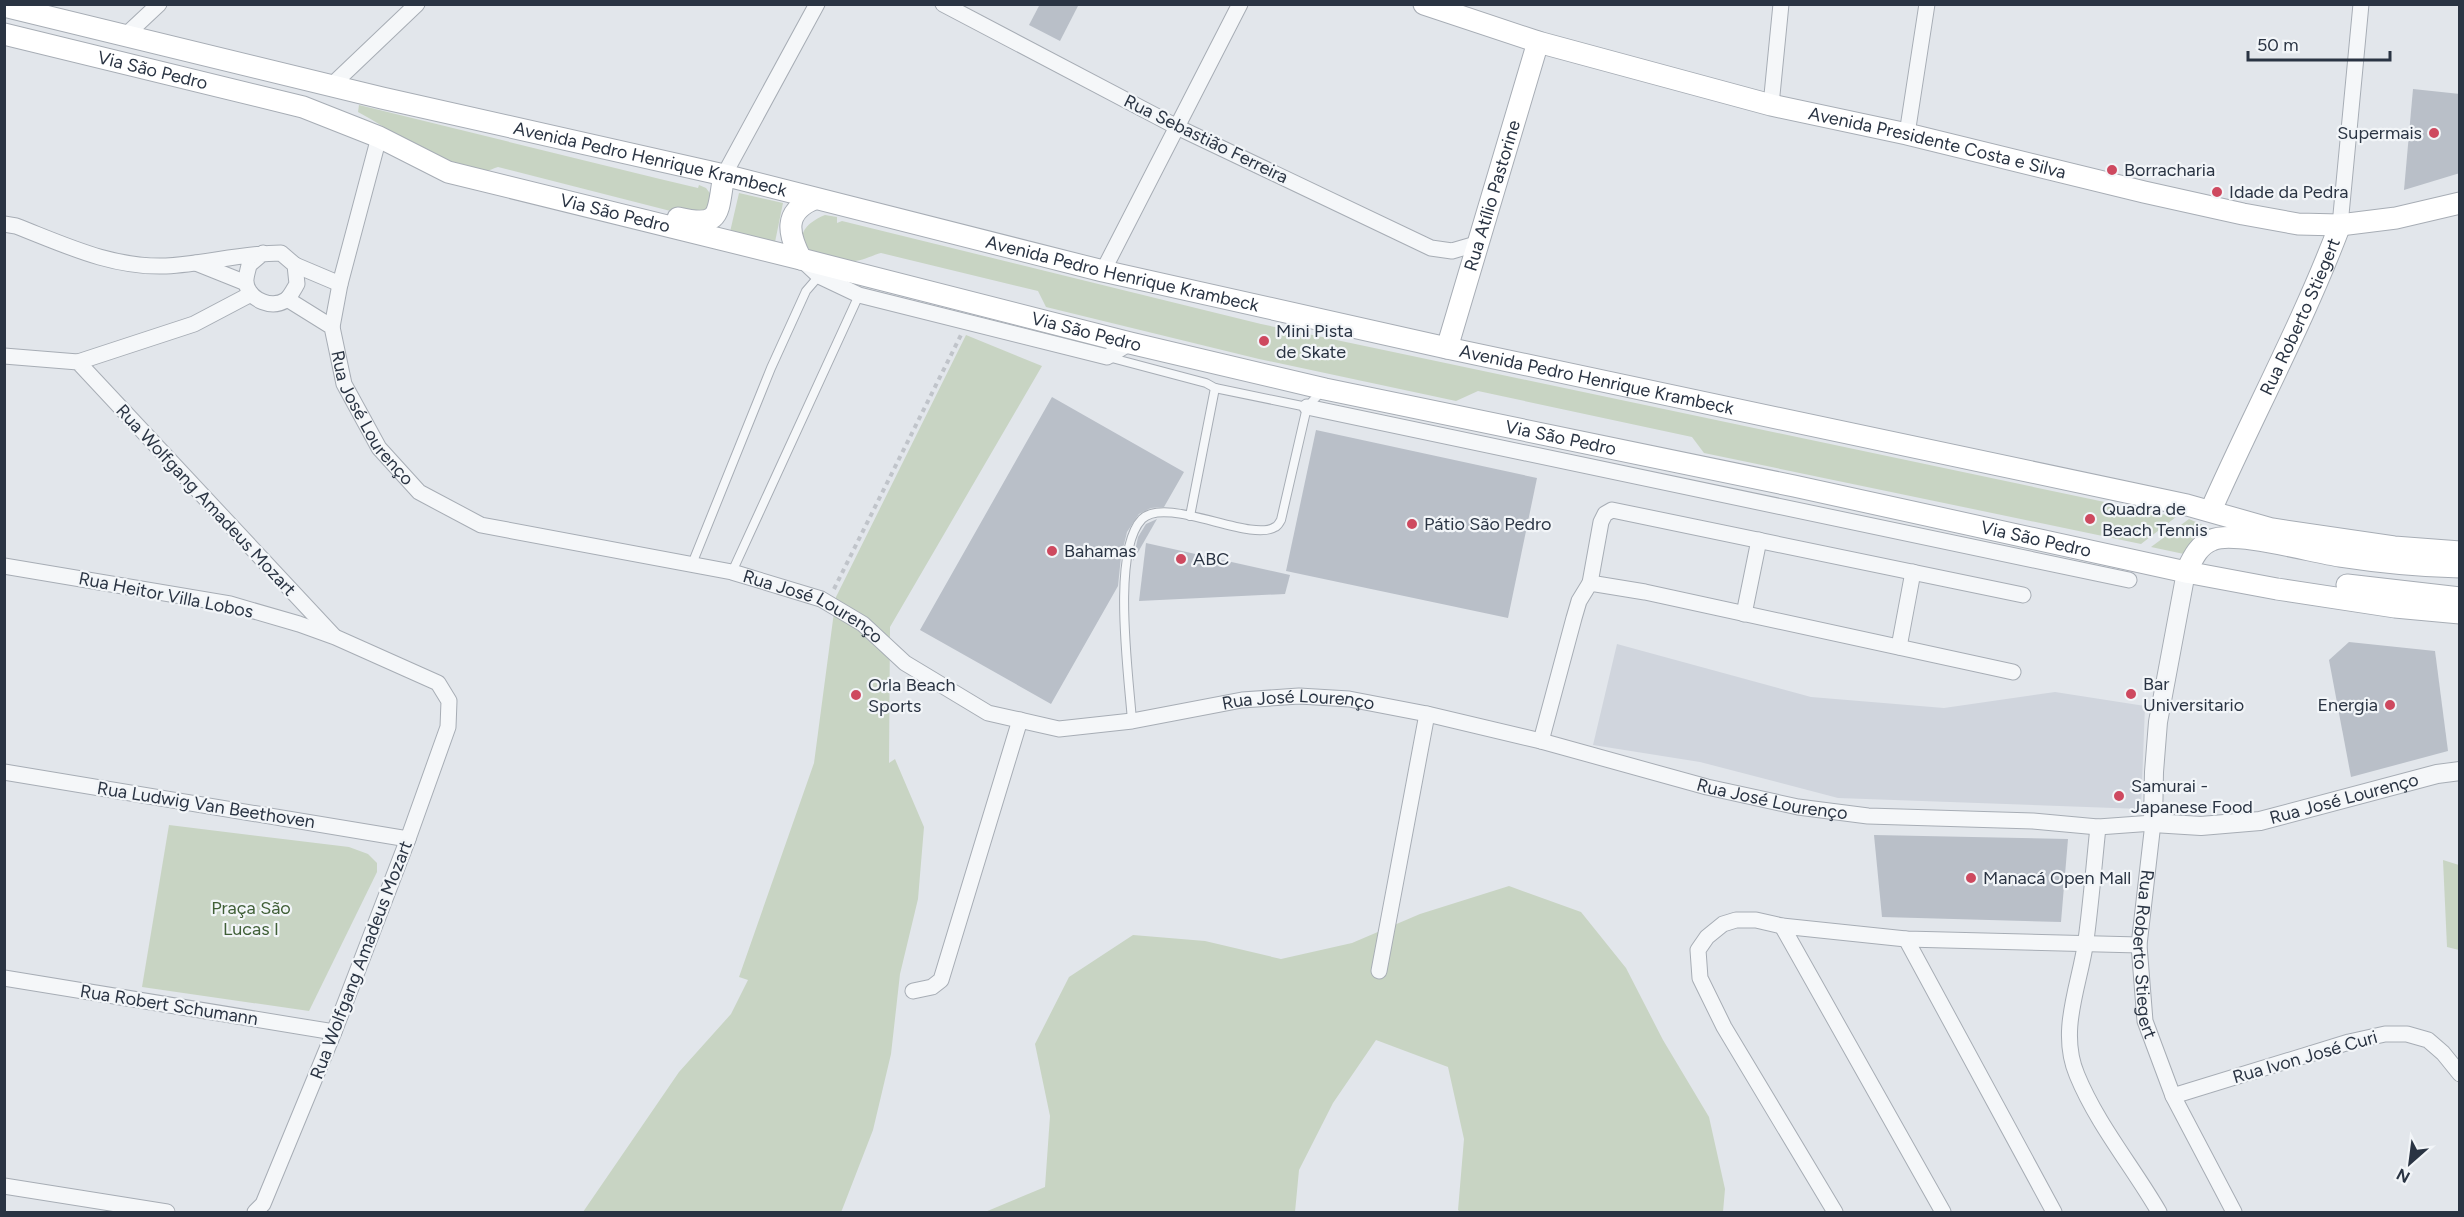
<svg xmlns="http://www.w3.org/2000/svg" width="2464" height="1217" font-family="Figtree,sans-serif">
<rect width="100%" height="100%" fill="#e2e6eb"/>
<path fill="#d0d5dd" d="M1617 644 1811 697 1944 708 2055 692 2145 706 2141 809 1838 798 1700 762 1593 745Z"/>
<g fill="#c8d4c3">
<path d="M359 105 660 179 698 188 699 185 706 188 712 196 704 214 694 217 498 167C494 168 489 171 484 171 444 168 393 131 358 112Z"/>
<path d="M739 193 783 203 775 242 730 232Z"/>
<path d="M825 215 837 217V223L842 221 1261 324 2176 517 2141 544 1704 453 1692 437 1478 391 1456 401 1259 359 1046 307 1038 291 881 253C873 255 862 261 854 261 846 260 814 254 809 249 792 234 812 220 825 215Z"/>
<path d="M966 335 1042 366 890 627 889 763 895 759 924 827 918 899 900 974 891 1054 873 1130 842 1210 841 1212H583L679 1072 731 1014 748 980 739 977 814 763 836 597Z"/>
<path d="M2189 519 2214 530 2189 545 2184 554 2151 547Z"/>
<path d="M169 825 349 847 368 854 377 863V872L309 1011 142 987Z"/>
<path d="M2443 860 2459 865V950L2447 947Z"/>
<path d="M1509 886 1581 912 1626 968 1663 1040 1709 1117 1725 1189 1723 1212H1460L1458 1210 1464 1139 1448 1067 1376 1040 1333 1103 1299 1170 1295 1212H985L1045 1187 1050 1116 1035 1044 1069 977 1133 935 1205 941 1281 959 1352 943 1420 914Z"/>
</g>
<g fill="#b9bfc8">
<path d="M1040 4H1079L1060 41 1029 25Z"/>
<path d="M2413 89 2460 94V173L2404 190Z"/>
<path d="M1052 397 1184 472 1164 507 1151 508 1139 514 1127 532 1121 557 1118 586 1051 704 920 630Z"/>
<path d="M1316 430 1537 478 1508 618 1286 571Z"/>
<path d="M1157 519 1133 561 1138 537 1146 524Z"/>
<path d="M1146 543 1290 575 1285 594 1139 601Z"/>
<path d="M2349 642 2435 651 2448 751 2351 777 2329 660Z"/>
<path d="M1874 835 2068 839 2061 922 1882 917Z"/>
</g>
<g fill="none" stroke-linecap="round" stroke-linejoin="round">
<defs>
<g id="service">
<path d="M1108 357 1206 383 1215 388 1307 407"/>
<path d="M1190 516 1215 388"/>
<path d="M692 564 771 368 806 291 819 276"/>
<path d="M732 572 859 295"/>
<path d="M1132 721C1129 677 1111 551 1142 519 1166 495 1251 543 1275 527 1278 526 1279 523 1281 520L1307 407 1322 391"/>
</g>
<g id="minor">
<path d="M943 4 1177 127 1431 248 1452 251 1476 244"/>
<path d="M127 34 159 4"/>
<path d="M332 85 417 4"/>
<path d="M1771 105 1781 4"/>
<path d="M1907 134 1927 4"/>
<path d="M724 175 817 4"/>
<path d="M4 224 16 226C65 245 112 268 166 266 205 264 242 253 281 253L295 265 297 284C294 289 290 297 286 300 272 309 251 301 246 284 245 278 248 271 249 265L263 253"/>
<path d="M2340 225 2361 4"/>
<path d="M803 261 819 276 859 295 1107 357 1130 343"/>
<path d="M196 263 246 283"/>
<path d="M295 265 340 284 379 137"/>
<path d="M1103 271 1240 4"/>
<path id="s1" d="M287 299 332 327 344 384 379 448 419 492 481 525 732 572 821 599 863 624 905 663 988 713 1059 729 1132 721 1242 700 1299 696 1349 699 1427 714 1541 741 1707 787 1798 807 1868 816 2033 821 2098 827 2153 823 2139 945 2145 1021 2173 1096 2234 1212"/>
<path d="M332 327 340 284"/>
<path d="M4 356 78 362 333 635"/>
<path d="M78 362 194 324 251 294"/>
<path d="M1307 407 2129 580"/>
<path d="M4 566 230 604 299 624 335 637 438 683 449 701 448 727 408 839 334 1032 263 1204 255 1212"/>
<path d="M1590 583 1601 522 1605 514 1612 510 2023 595"/>
<path d="M1744 614 1759 540"/>
<path d="M1899 647 1913 572"/>
<path d="M1541 741 1574 618 1579 601 1590 583 1645 592 2013 672"/>
<path d="M4 772 408 839"/>
<path d="M2098 827C2094 865 2091 903 2086 940 2080 985 2058 1030 2077 1075 2097 1124 2133 1167 2159 1212"/>
<path d="M1782 926 1943 1212"/>
<path d="M1906 939 2054 1212"/>
<path d="M1379 971 1427 714"/>
<path d="M4 978 334 1032"/>
<path d="M913 991 932 987 941 980 1020 720"/>
<path d="M2173 1096 2349 1042 2385 1034H2407L2428 1040 2443 1053 2460 1074"/>
<path d="M4 1186 167 1212"/>
<path d="M1835 1212 1724 1027 1700 978 1698 950 1707 937 1723 924 1736 920H1756L1782 926 1906 939 2139 945"/>
</g>
<g id="tertiary">
<path id="s2" d="M2186 572 2158 722 2154 772 2153 823 2201 826 2260 821 2437 774 2460 771"/>
</g>
<g id="secondary">
<path id="s3" d="M1424 4 1538 42 1771 105 1907 134 2144 192 2243 214 2298 224 2340 225 2396 218 2460 203"/>
<path id="s4" d="M4 6 382 98 724 175 1103 271 1447 348 2187 505 2272 529 2394 547 2460 552"/>
<path id="s5" d="M4 34 303 107 379 137 448 172 801 259 1130 343 1325 389 1794 486 2186 572 2277 589 2395 607 2460 613"/>
<path d="M678 218C723 228 717 213 724 175"/>
<path d="M801 259C788 234 783 212 814 199"/>
<path id="s6" d="M1447 348 1538 42"/>
<path id="s7" d="M2211 510C2253 415 2303 323 2340 225"/>
<path d="M2186 572C2192 560 2198 545 2212 540 2234 530 2312 552 2340 556 2379 562 2419 566 2460 567"/>
<path d="M2347 585 2460 598"/>
</g>
</defs>
<use href="#service" stroke="#a7adb5" stroke-width="10"/>
<use href="#minor" stroke="#a7adb5" stroke-width="17"/>
<use href="#tertiary" stroke="#a7adb5" stroke-width="20"/>
<use href="#secondary" stroke="#a7adb5" stroke-width="23"/>
<path stroke="#c0c4ca" stroke-width="4" stroke-dasharray="4.5 4.5" stroke-linecap="butt" d="M834 589 961 335"/>
<use href="#service" stroke="#f5f7f9" stroke-width="8"/>
<use href="#minor" stroke="#f5f7f9" stroke-width="15"/>
<use href="#tertiary" stroke="#f5f7f9" stroke-width="18"/>
<use href="#secondary" stroke="#fff" stroke-width="21"/>
</g>
<g fill="#ce495f" stroke="#f2f5f8" stroke-width="2">
<circle cx="2434" cy="133" r="6"/>
<circle cx="2112" cy="170" r="6"/>
<circle cx="2217" cy="192" r="6"/>
<circle cx="1264" cy="341" r="6"/>
<circle cx="2090" cy="519" r="6"/>
<circle cx="1412" cy="524" r="6"/>
<circle cx="1052" cy="551" r="6"/>
<circle cx="1181" cy="559" r="6"/>
<circle cx="2131" cy="694" r="6"/>
<circle cx="856" cy="695" r="6"/>
<circle cx="2390" cy="705" r="6"/>
<circle cx="2119" cy="796" r="6"/>
<circle cx="1971" cy="878" r="6"/>
</g>
<g text-anchor="middle" dominant-baseline="central" stroke-width="4.5" stroke-linejoin="round" paint-order="stroke">
<g font-size="18" fill="#2a3443" stroke="#f2f5f8">
<text stroke="none"><textPath href="#s5" startOffset="153">Via São Pedro</textPath></text>
<text transform="translate(1206 139) rotate(26)">Rua Sebastião Ferreira</text>
<text stroke="none"><textPath href="#s3" startOffset="532">Avenida Presidente Costa e Silva</textPath></text>
<text stroke="none"><textPath href="#s4" startOffset="664">Avenida Pedro Henrique Krambeck</textPath></text>
<text stroke="none"><textPath href="#s6" startOffset="159">Rua Atílio Pastorine</textPath></text>
<text stroke="none"><textPath href="#s5" startOffset="639">Via São Pedro</textPath></text>
<text stroke="none"><textPath href="#s4" startOffset="1150">Avenida Pedro Henrique Krambeck</textPath></text>
<text stroke="none"><textPath href="#s7" startOffset="213">Rua Roberto Stiegert</textPath></text>
<text stroke="none"><textPath href="#s5" startOffset="1125">Via São Pedro</textPath></text>
<text stroke="none"><textPath href="#s4" startOffset="1636">Avenida Pedro Henrique Krambeck</textPath></text>
<text stroke="none"><textPath href="#s1" startOffset="154">Rua José Lourenço</textPath></text>
<text stroke="none"><textPath href="#s5" startOffset="1611">Via São Pedro</textPath></text>
<text transform="translate(206 500) rotate(47)">Rua Wolfgang Amadeus Mozart</text>
<text stroke="none"><textPath href="#s5" startOffset="2097">Via São Pedro</textPath></text>
<text transform="translate(166 595) rotate(11)">Rua Heitor Villa Lobos</text>
<text stroke="none"><textPath href="#s1" startOffset="658">Rua José Lourenço</textPath></text>
<text stroke="none"><textPath href="#s1" startOffset="1180">Rua José Lourenço</textPath></text>
<text stroke="none"><textPath href="#s1" startOffset="1666">Rua José Lourenço</textPath></text>
<text stroke="none"><textPath href="#s2" startOffset="448">Rua José Lourenço</textPath></text>
<text transform="translate(206 805) rotate(9)">Rua Ludwig Van Beethoven</text>
<text stroke="none"><textPath href="#s1" startOffset="2181">Rua Roberto Stiegert</textPath></text>
<text transform="translate(361 960) rotate(-69)">Rua Wolfgang Amadeus Mozart</text>
<text transform="translate(169 1005) rotate(9)">Rua Robert Schumann</text>
<text transform="translate(2305 1057) rotate(-16)">Rua Ivon José Curi</text>
</g>
<g font-size="18" fill="#2a3443" stroke="#f2f5f8" text-anchor="start">
<text x="2422" y="133" text-anchor="end">Supermais</text>
<text x="2124" y="170">Borracharia</text>
<text x="2229" y="192">Idade da Pedra</text>
<text x="1276" y="331">Mini Pista<tspan x="1276" dy="21">de Skate</tspan></text>
<text x="2102" y="509">Quadra de<tspan x="2102" dy="21">Beach Tennis</tspan></text>
<text x="1424" y="524">Pátio São Pedro</text>
<text x="1064" y="551">Bahamas</text>
<text x="1193" y="559">ABC</text>
<text x="2143" y="684">Bar<tspan x="2143" dy="21">Universitario</tspan></text>
<text x="868" y="685">Orla Beach<tspan x="868" dy="21">Sports</tspan></text>
<text x="2378" y="705" text-anchor="end">Energia</text>
<text x="2131" y="786">Samurai -<tspan x="2131" dy="21">Japanese Food</tspan></text>
<text x="1983" y="878">Manacá Open Mall</text>
</g>
<g font-size="18" fill="#405f37" stroke="#f2f5f8">
<text x="251" y="908">Praça São<tspan x="251" dy="21">Lucas I</tspan></text>
</g>
</g>
<rect width="2464" height="1217" fill="none" stroke="#2a3443" stroke-width="12"/>
<g transform="translate(2410 1163) rotate(208)" stroke="#f2f5f8" stroke-width="4.5" paint-order="stroke">
<path d="M0-4.5L10 22L0 15L-10 22Z" fill="#2a3443"/>
<text y="-9" font-size="16" font-weight="bold" text-anchor="middle" fill="#2a3443">N</text>
</g>
<path d="M2248 51v9h142v-9" fill="none" stroke="#2a3443" stroke-width="3"/>
<text x="2257" y="51" font-size="18" fill="#2a3443" stroke="#f2f5f8" stroke-width="4.5" paint-order="stroke">50 m</text>
</svg>
